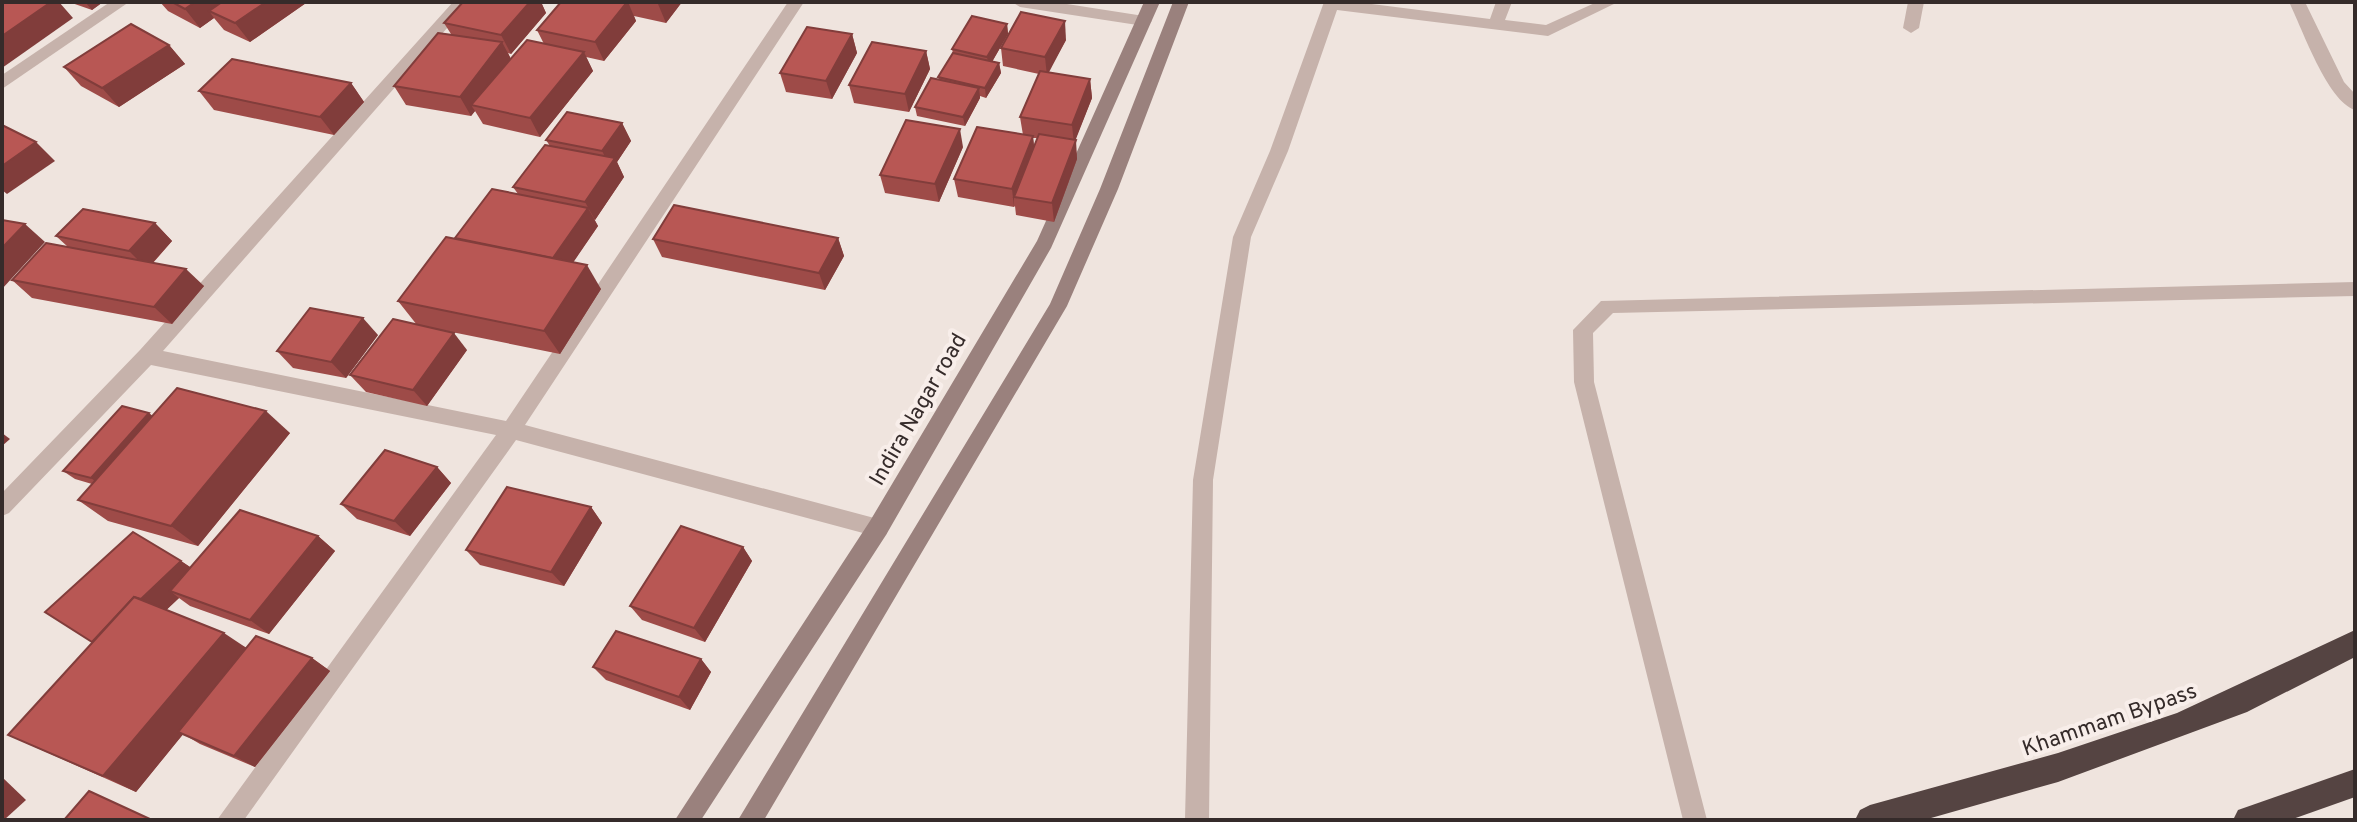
<svg xmlns="http://www.w3.org/2000/svg" width="2357" height="822" font-family="Overpass,sans-serif">
<rect width="100%" height="100%" fill="#efe4de"/>
<g fill="none" stroke-linecap="round" stroke-linejoin="round">
<g fill="#c6b2ab" fill-rule="evenodd">
<path d="M110 2H129L2 89V75Z"/>
<path d="M453 2H470L163 351 506 421 788 2H804L525 425 878 519 886 521 889 528 886 535 878 537 516 440 244 820H217L496 435 151 365 9 513 2 516V493L140 350Z"/>
<path d="M1012 2H1054L1144 16 1152 21 1144 26 1020 7Z"/>
<path d="M1324 2H1356L1490 19 1496 2H1512L1505 20 1546 25 1597 2H1618L1548 36 1337 10 1288 151 1251 237 1213 480 1209 820H1185L1193 480 1233 237 1270 151Z"/>
<path d="M1908 2H1924L1919 28 1911 33 1903 28Z"/>
<path d="M2289 2H2305L2344 82 2355 94V110C2327 101 2302 28 2289 2Z"/>
<path d="M2355 282V296L1613 313 1593 333 1594 382 1707 820H1683L1574 382 1573 330 1601 301Z"/>
</g>
<g fill="#9a817d" fill-rule="evenodd">
<path d="M1144 2H1160L1051 248 886 535 701 820H675L870 521 1037 241Z"/>
<path d="M1173 2H1189L1118 189 1067 306 764 820H738L1050 304 1100 189Z"/>
</g>
<g fill="#554442" fill-rule="evenodd">
<path d="M2355 630V657L2247 712 2058 782 1924 820H1855L1860 810 1870 805 2058 753 2177 713Z"/>
<path d="M2355 769V797L2290 820H2233L2238 810Z"/>
</g>
</g>
<g fill="#9e4b48" fill-rule="evenodd">
<path d="M69 2H103L92 10Z"/>
<path d="M160 2H305L306 3 250 42 224 30 214 18 200 28 168 11Z"/>
<path d="M463 2H541L546 13 511 54 508 53 511 59 544 44 537 30 561 2H682L666 23 634 16 636 21 604 61 586 57 593 71 540 137 483 124 475 111 471 116 406 105 394 86 451 34 444 23Z"/>
<path d="M1007 24 1008 34 992 62 999 63 1001 73 986 98 980 96V98L965 126 917 116 915 107 939 80 938 77 953 53 952 49Z"/>
<path d="M852 34 857 53 832 99 786 92 780 73Z"/>
<path d="M1066 40 1048 72 1090 79 1092 98 1075 140 1077 159 1054 222 1016 215 1015 206 1014 207 958 197 954 179 1023 135 1020 117 1039 74 1003 66 1001 48ZM1033 138H1038L1034 147Z"/>
<path d="M169 45 185 64 119 107 81 86 64 67Z"/>
<path d="M926 51 930 69 909 112 854 103 849 85Z"/>
<path d="M351 83 364 102 334 135 214 110 199 91Z"/>
<path d="M622 123 631 141 617 162 624 177 595 220 594 219 598 226 573 262 601 289 560 354 417 325 398 301 457 240 455 238 518 194 513 187 550 146 546 140Z"/>
<path d="M963 147 939 202 885 193 880 175Z"/>
<path d="M155 223 172 241 153 263 204 286 172 324 32 298 12 280 68 247 56 236Z"/>
<path d="M838 238 844 256 825 290 662 257 653 239Z"/>
<path d="M378 335 346 378 293 368 277 351Z"/>
<path d="M467 350 427 406 366 392 350 375Z"/>
<path d="M153 416 290 433 198 546 108 521 78 500 92 484 75 479 63 471Z"/>
<path d="M437 467 451 483 410 536 357 519 341 504Z"/>
<path d="M591 507 602 523 564 586 480 565 466 550Z"/>
<path d="M318 536 335 551 269 634 190 606 179 598 166 610 247 648 312 658 330 671 255 767 200 744 183 734 136 792 8 735 181 561 190 567Z"/>
<path d="M743 547 752 561 705 642 642 620 630 606Z"/>
<path d="M701 659 711 672 690 710 606 680 593 667Z"/>
</g>
<g fill="#813d3b">
<path d="M51 2H59L73 18 2 68V36Z"/>
<path d="M85 2H103L92 10Z"/>
<path d="M195 2H239L209 11 214 18 200 28 185 9Z"/>
<path d="M266 2 306 3 250 42 235 23Z"/>
<path d="M530 2H541L546 13 511 54 501 35Z"/>
<path d="M628 2 636 21 604 61 595 42Z"/>
<path d="M659 2H682L666 23 658 4Z"/>
<path d="M1065 21 1066 40 1047 76 1045 57Z"/>
<path d="M1007 24 1008 34 989 67 987 57Z"/>
<path d="M852 34 857 53 832 99 826 81Z"/>
<path d="M502 42 512 61 471 105 475 111 471 116 460 97Z"/>
<path d="M169 45 185 64 119 107 102 88Z"/>
<path d="M926 51 930 69 909 112 905 94Z"/>
<path d="M584 52 593 71 540 137 530 118Z"/>
<path d="M999 63 1001 73 986 98 985 88Z"/>
<path d="M1090 79 1092 98 1074 144 1072 125Z"/>
<path d="M351 83 364 102 334 135 320 117Z"/>
<path d="M979 88 980 98 965 126 963 117Z"/>
<path d="M622 123 631 141 617 162 624 177 595 220 585 202 610 166 602 151Z"/>
<path d="M960 129 963 147 939 202 935 184Z"/>
<path d="M1033 136 1035 155 1014 197V207L1012 189Z"/>
<path d="M1076 140 1077 159 1054 222 1052 203Z"/>
<path d="M36 142 55 161 7 194 2 190V166Z"/>
<path d="M588 208 598 226 564 276 553 258Z"/>
<path d="M155 223 172 241 147 269 129 251Z"/>
<path d="M25 224 45 242 2 289V248Z"/>
<path d="M838 238 844 256 825 290 819 273Z"/>
<path d="M587 265 601 289 560 354 544 331Z"/>
<path d="M186 269 204 286 172 324 154 307Z"/>
<path d="M363 318 378 335 346 378 331 362Z"/>
<path d="M454 333 467 350 427 406 413 390Z"/>
<path d="M266 411 290 433 198 546 171 526Z"/>
<path d="M149 413 160 422 102 487 91 478Z"/>
<path d="M2 433 10 439 2 446Z"/>
<path d="M437 467 451 483 410 536 394 521Z"/>
<path d="M591 507 602 523 564 586 551 572Z"/>
<path d="M318 536 335 551 269 634 250 620Z"/>
<path d="M743 547 752 561 705 642 694 628Z"/>
<path d="M181 561 202 575 170 591 179 598 117 657 94 644Z"/>
<path d="M224 633 251 651 136 792 103 776Z"/>
<path d="M312 658 330 671 255 767 234 756Z"/>
<path d="M701 659 711 672 690 710 679 697Z"/>
<path d="M2 777 26 800 4 820H2Z"/>
</g>
<g fill="#b85754" stroke="#813d3b" stroke-width="2">
<path d="M2 2H51L2 36Z"/>
<path d="M172 2H195L185 9Z"/>
<path d="M222 2H266L235 23 209 11Z"/>
<path d="M463 2H530L501 35 444 23Z"/>
<path d="M561 2H627L595 42 537 30Z"/>
<path d="M1021 12 1065 21 1045 57 1001 48Z"/>
<path d="M972 16 1007 24 987 57 952 49Z"/>
<path d="M131 24 169 45 102 88 64 67Z"/>
<path d="M807 27 852 34 826 81 780 73Z"/>
<path d="M438 33 502 42 460 97 394 86Z"/>
<path d="M527 40 584 52 530 118 471 105Z"/>
<path d="M872 42 926 51 905 94 849 85Z"/>
<path d="M953 53 999 63 985 88 938 77Z"/>
<path d="M232 59 351 83 320 117 199 91Z"/>
<path d="M1040 71 1090 79 1072 125 1020 117Z"/>
<path d="M931 78 979 88 963 117 915 107Z"/>
<path d="M567 112 622 123 602 151 546 140Z"/>
<path d="M906 120 960 129 935 184 880 175Z"/>
<path d="M2 125 36 142 2 166Z"/>
<path d="M977 127 1033 136 1012 189 954 179Z"/>
<path d="M1039 134 1076 140 1052 203 1014 197Z"/>
<path d="M545 145 615 158 585 202 513 187Z"/>
<path d="M492 189 588 208 553 258 455 238Z"/>
<path d="M674 205 838 238 819 273 653 239Z"/>
<path d="M83 209 155 223 129 251 56 236Z"/>
<path d="M2 220 25 224 2 248Z"/>
<path d="M446 237 587 265 544 331 398 301Z"/>
<path d="M46 243 186 269 154 307 12 280Z"/>
<path d="M310 308 363 318 331 362 277 351Z"/>
<path d="M393 319 454 333 413 390 350 375Z"/>
<path d="M177 388 266 411 171 526 78 500Z"/>
<path d="M122 406 149 413 91 478 63 471Z"/>
<path d="M385 450 437 467 394 521 341 504Z"/>
<path d="M507 487 591 507 551 572 466 550Z"/>
<path d="M240 510 318 536 250 620 170 591Z"/>
<path d="M681 526 743 547 694 628 630 606Z"/>
<path d="M133 532 181 561 141 599 134 597 92 642 45 612Z"/>
<path d="M134 597 224 633 103 776 8 735Z"/>
<path d="M616 631 701 659 679 697 593 667Z"/>
<path d="M256 636 312 658 234 756 178 732Z"/>
<path d="M89 791 152 820H64Z"/>
</g>
<g text-anchor="middle" dominant-baseline="central" stroke-width="8" stroke-linejoin="round" paint-order="stroke">
<g font-size="22" fill="#352b2a" stroke="#f8eeea">
<text transform="translate(919 410) rotate(-60)">Indira Nagar road</text>
<text transform="translate(2110 721) rotate(-19)">Khammam Bypass</text>
</g>
</g>
<rect width="2357" height="822" fill="none" stroke="#352b2a" stroke-width="8"/>
</svg>
